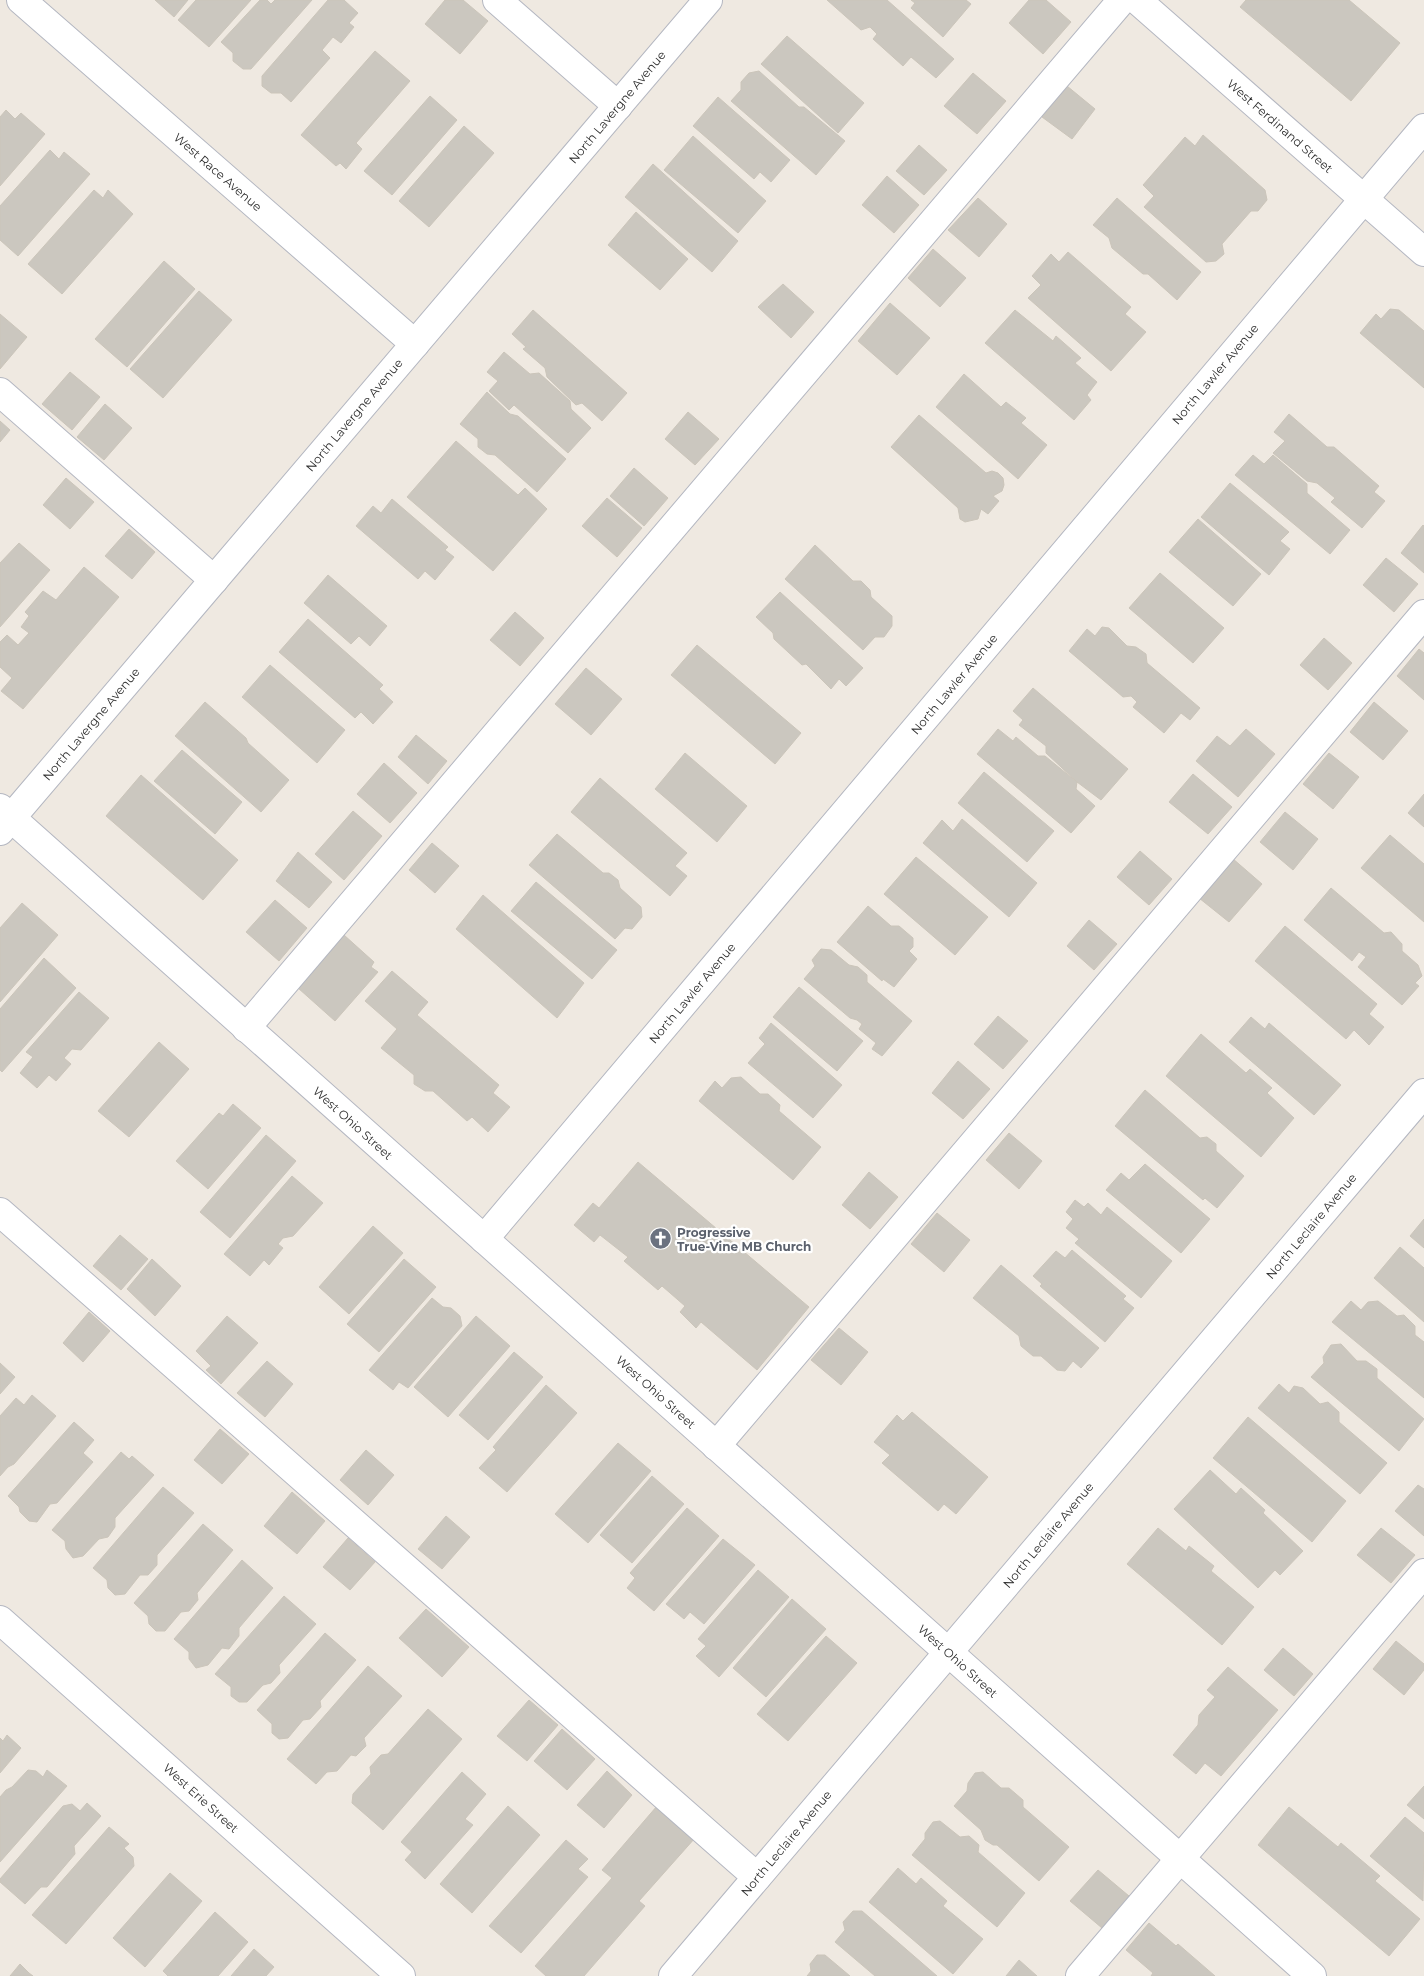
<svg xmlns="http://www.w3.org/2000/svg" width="1424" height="1976" font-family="Montserrat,sans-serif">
<rect width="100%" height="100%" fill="#efe9e1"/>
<g fill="#cbc7bf" stroke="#cbc5ba">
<path d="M155 0H188L174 17Z"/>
<path d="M196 0H251L209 47 178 20Z"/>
<path d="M260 0H267L271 4 275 0H312L251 69H243L233 61V53L221 42Z"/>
<path d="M328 0H344L358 13 349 23 354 27 341 43 333 37 322 50 330 58 291 102 281 93H271L262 86V76Z"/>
<path d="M445 0H463L488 21 460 54 425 24Z"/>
<path d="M827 0H887L954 59 936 78 911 57 903 66 873 39 877 34 870 27 861 30Z"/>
<path d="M911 0H966L971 4 943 37 911 8 915 3Z"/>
<path d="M1029 0H1046L1071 22 1043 54 1009 23Z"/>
<path d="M1246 0H1349L1400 43 1351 101 1240 7Z"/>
<path d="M787 36 864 103 838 133 761 64Z"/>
<path d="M375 51 410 81 356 143 362 149 346 169 340 163 336 166 301 135Z"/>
<path d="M759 71 799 107H804L845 141 816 175 731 101 741 90V82L749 73Z"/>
<path d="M973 73 1006 101 977 134 944 106Z"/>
<path d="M1067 86 1095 109 1072 139 1042 117Z"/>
<path d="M430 96 457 120 392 195 364 171Z"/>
<path d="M718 97 790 160 771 182 760 172 754 179 693 126Z"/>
<path d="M6 110 15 119 21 113 45 134 0 186V117Z"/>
<path d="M464 126 494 153 429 227 399 201Z"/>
<path d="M1203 135 1265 190 1267 200 1258 211H1251L1222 244 1224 254 1216 261 1206 262 1144 207 1154 196 1143 185 1185 137 1195 146Z"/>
<path d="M693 136 766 201 738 233 664 170Z"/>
<path d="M919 145 947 170 924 195 896 171Z"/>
<path d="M50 150 59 159 64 152 90 174 18 256 0 240V206Z"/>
<path d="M653 164 738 241 712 272 625 197Z"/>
<path d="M887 176 919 205 894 233 862 205Z"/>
<path d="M94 190 103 198 108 190 133 214 62 294 28 264Z"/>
<path d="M978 198 1007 224 979 257 948 230Z"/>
<path d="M1117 198 1201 272 1177 300 1148 274H1143L1112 248 1109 238 1093 225Z"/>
<path d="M636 212 688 259 660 290 608 245Z"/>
<path d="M933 249 966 278 940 307 908 278Z"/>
<path d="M1068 252 1131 307 1125 314 1146 332 1111 371 1028 298 1041 285 1032 276 1051 254 1059 262Z"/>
<path d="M164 261 195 289 127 367 95 339Z"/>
<path d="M783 284 814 312 791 338 758 307Z"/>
<path d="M199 291 232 320 163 398 130 369Z"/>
<path d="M890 303 930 338 897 375 858 341Z"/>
<path d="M1390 309 1399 310 1424 331V388L1360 333 1376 314 1381 319Z"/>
<path d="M533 310 627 393 602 421 582 403 576 405 547 377 545 368 523 349 526 347 512 334Z"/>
<path d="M1015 310 1053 341 1056 336 1081 358 1075 363 1097 382 1087 395 1091 400 1074 420 985 343Z"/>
<path d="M0 314 27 337 0 369Z"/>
<path d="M504 352 530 374 539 373 570 401 571 409 591 428 568 453 514 405 509 410 489 391 498 381 487 372Z"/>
<path d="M70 372 100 397 72 430 42 404Z"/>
<path d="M964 374 1001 407 1006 402 1026 418 1021 423 1047 445 1018 479 936 407Z"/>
<path d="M487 392 510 414 518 416 566 459 537 492 495 455 487 454 478 447V439L460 424Z"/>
<path d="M105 404 132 428 104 460 77 437Z"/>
<path d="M688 412 719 439 695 465 665 439Z"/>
<path d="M1289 414 1327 447H1334L1379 486 1374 492 1385 501 1362 528 1331 502 1335 498 1317 483 1307 481 1273 453 1285 441 1274 432Z"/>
<path d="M919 415 986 473 992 471 998 473 1003 478 1004 485 1002 491 993 496 999 501 988 514 981 509 978 519 965 522 960 519 958 508 891 447Z"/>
<path d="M0 421 10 430 0 442Z"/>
<path d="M456 441 518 495 525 488 547 509 493 571 407 497Z"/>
<path d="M1253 455 1264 464 1273 455 1307 484V493L1350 530 1330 554 1235 475Z"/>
<path d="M634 468 668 498 644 526 610 496Z"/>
<path d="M66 478 94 502 70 529 43 505Z"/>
<path d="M1230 483 1289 532 1280 541 1290 549 1269 575 1201 517Z"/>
<path d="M607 498 642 528 617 557 582 526Z"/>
<path d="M392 499 448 547 445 550 454 557 435 580 425 571 418 579 356 526 373 506 381 513Z"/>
<path d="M1198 519 1261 574 1233 606 1169 552Z"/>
<path d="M1423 525 1424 526V573L1401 553Z"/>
<path d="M129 529 155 552 132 579 105 556Z"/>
<path d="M19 543 50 570 0 627V563Z"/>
<path d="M815 545 853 581H861L870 590 871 597 892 616V626L884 637H875L863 650 785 579Z"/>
<path d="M1386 558 1418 584 1394 612 1363 585Z"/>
<path d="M84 567 119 597 23 709 1 691 12 678 0 667V642L7 635 18 645 29 633 21 627 29 616 25 612 43 591 56 600Z"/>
<path d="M1160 573 1224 628 1193 663 1129 608Z"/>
<path d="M328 575 387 626 370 646 359 636 351 644 304 603Z"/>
<path d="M780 592 863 668 846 686 839 679 831 689 806 664 802 665 774 639 773 633 756 617Z"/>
<path d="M515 612 544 638 520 666 490 640Z"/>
<path d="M308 619 383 685 379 689 393 702 373 724 361 712 355 718 279 652Z"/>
<path d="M1102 627 1109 628 1127 646 1136 647 1146 654 1147 663 1200 708 1190 720 1181 713 1164 733 1133 707 1137 702 1131 696 1123 697 1069 651 1087 629 1095 636Z"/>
<path d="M1324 638 1352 663 1328 690 1300 665Z"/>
<path d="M697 645 801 733 775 764 671 675Z"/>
<path d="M1419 649 1424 653V700L1397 676Z"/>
<path d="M270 665 345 730 317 763 242 697Z"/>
<path d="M586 668 622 699 591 735 555 704Z"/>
<path d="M1033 688 1128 769 1101 800 1077 782 1046 753V746L1019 725 1023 720 1013 711Z"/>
<path d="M205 702 246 738 248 743 289 780 261 812 175 736Z"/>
<path d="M1374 702 1408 731 1383 760 1350 732Z"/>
<path d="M998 729 1013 741 1016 737 1038 756H1045L1077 782 1076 789 1095 806 1071 833 977 754Z"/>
<path d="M1246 729 1275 754 1238 797 1196 761 1217 736 1230 746Z"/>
<path d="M416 735 447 761 428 784 398 757Z"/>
<path d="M182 750 242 802 215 834 154 781Z"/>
<path d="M685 753 747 806 717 842 655 789Z"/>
<path d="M1329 753 1359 777 1333 809 1303 784Z"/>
<path d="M384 763 417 793 390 823 357 794Z"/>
<path d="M984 772 1054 831 1027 862 958 803Z"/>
<path d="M1193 774 1232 807 1208 834 1169 802Z"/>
<path d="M141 775 238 860 203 900 106 816Z"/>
<path d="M600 778 687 853 675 866 687 876 670 896 571 812Z"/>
<path d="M1424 794V827L1408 813Z"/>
<path d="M353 811 382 836 344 880 315 854Z"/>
<path d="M1285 812 1318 839 1293 870 1260 842Z"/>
<path d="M962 819 1037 883 1009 917 923 843 942 820 953 831Z"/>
<path d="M557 834 603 873H609L618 880 620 888 641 907 642 917 632 929 625 928 615 939 529 865Z"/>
<path d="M1390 835 1424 864V922L1361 868Z"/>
<path d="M432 843 459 866 435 893 409 870Z"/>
<path d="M1140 851 1172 879 1149 905 1117 877Z"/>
<path d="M298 852 332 882 309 908 276 881Z"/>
<path d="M916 857 988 917 955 955 884 894Z"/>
<path d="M1232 858 1262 884 1229 922 1199 898Z"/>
<path d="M536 882 617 950 592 979 511 911Z"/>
<path d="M1331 888 1384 933 1391 932 1402 944V951L1418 965 1422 976 1415 983 1419 986 1402 1005 1358 967 1366 957 1359 952 1352 961 1304 920Z"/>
<path d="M483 895 584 983 557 1018 456 929Z"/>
<path d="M275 900 307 928 279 961 246 932Z"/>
<path d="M22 903 58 935 0 1002V928Z"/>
<path d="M868 906 891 926H899L913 938V947L909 951 917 959 894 987 883 979 882 981 837 942Z"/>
<path d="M1089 920 1117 944 1094 970 1067 946Z"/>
<path d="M1285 926 1377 1004 1369 1014 1384 1027 1369 1045 1354 1030 1346 1039 1255 961Z"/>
<path d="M344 935 374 962 371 967 378 972 335 1021 298 988Z"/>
<path d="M821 949 831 950 849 965 858 967 867 975V982L912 1021 882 1056 872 1049 876 1043 859 1029 862 1024 857 1020 850 1018 804 979 815 966 812 960Z"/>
<path d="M44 958 76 988 2 1072 0 1070V1009Z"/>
<path d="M392 971 428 1002 417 1015 499 1085 493 1093 510 1107 488 1132 472 1117 467 1121 433 1091H425L414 1084V1075L381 1048 397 1029 365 1001Z"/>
<path d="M799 987 863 1041 837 1071 773 1017Z"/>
<path d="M79 992 109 1018 81 1050 72 1049 64 1058 71 1064 56 1081 49 1075 37 1088 20 1073 33 1057 26 1052Z"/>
<path d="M998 1016 1028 1041 1003 1069 974 1044Z"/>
<path d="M1251 1017 1265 1029 1269 1023 1341 1085 1314 1115 1229 1042Z"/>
<path d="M771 1023 842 1085 813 1118 748 1063 765 1044 759 1038Z"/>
<path d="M1201 1034 1246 1073 1250 1069 1272 1088 1267 1093 1294 1118 1261 1157 1166 1076Z"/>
<path d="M159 1042 189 1069 129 1137 98 1111Z"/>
<path d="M958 1061 990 1089 963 1119 932 1093Z"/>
<path d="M741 1077 760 1094H768L780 1105 779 1111 821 1147 793 1180 699 1101 715 1081 722 1088 731 1078Z"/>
<path d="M1145 1090 1200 1138 1207 1137 1216 1144V1151L1244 1176 1217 1208 1205 1198 1203 1200 1115 1126Z"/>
<path d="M233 1104 261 1128 208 1189 176 1161 219 1113 223 1116Z"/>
<path d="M1009 1133 1042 1161 1019 1189 986 1160Z"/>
<path d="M266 1135 296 1161 230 1238 200 1212Z"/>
<path d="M638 1162 809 1307 757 1370 701 1322 696 1328 680 1312 685 1306 662 1286 658 1290 624 1261 628 1257 600 1235 594 1242 574 1225 593 1203 599 1208Z"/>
<path d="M1145 1164 1210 1219 1181 1253 1106 1190 1121 1173 1129 1180Z"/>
<path d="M869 1172 898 1197 870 1229 842 1205Z"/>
<path d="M292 1176 323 1203 293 1236 283 1238 278 1244 283 1248 269 1265 264 1260 250 1276 224 1254Z"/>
<path d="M1075 1200 1084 1207 1088 1203 1101 1215 1107 1207 1172 1261 1141 1298 1075 1243 1079 1239 1066 1228 1073 1219 1066 1212Z"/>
<path d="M937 1213 970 1240 944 1272 911 1244Z"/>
<path d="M1424 1219V1248L1410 1236Z"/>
<path d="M373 1226 403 1253 349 1314 319 1287Z"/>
<path d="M120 1235 148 1259 121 1290 93 1266Z"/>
<path d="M1400 1247 1424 1268V1322L1374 1278Z"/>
<path d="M1072 1250 1126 1296 1123 1299 1134 1308 1105 1342 1040 1286 1042 1284 1033 1276 1056 1251 1065 1258Z"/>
<path d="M152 1259 181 1286 155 1316 127 1289Z"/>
<path d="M404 1259 436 1287 379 1352 347 1324Z"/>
<path d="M1001 1265 1099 1348 1081 1368 1073 1361 1065 1371 1057 1370 1041 1356H1033L1021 1346 1019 1336 973 1298Z"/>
<path d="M432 1298 443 1307 451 1308 460 1316 462 1326 408 1388 399 1382 393 1390 369 1370Z"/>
<path d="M1351 1301 1361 1310 1368 1302 1378 1301 1397 1316 1404 1315 1415 1326V1335L1424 1342V1398L1332 1322Z"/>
<path d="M89 1312 110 1331 83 1362 63 1343Z"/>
<path d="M227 1316 258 1343 221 1384 206 1370 211 1366 196 1351Z"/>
<path d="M476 1316 510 1346 448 1417 414 1387Z"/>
<path d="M839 1328 868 1352 841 1385 811 1360Z"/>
<path d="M1341 1344 1357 1361H1366L1377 1369V1378L1424 1419 1399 1451 1311 1377 1324 1363 1323 1357 1331 1345Z"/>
<path d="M514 1352 543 1377 488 1440 459 1415Z"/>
<path d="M267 1361 293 1384 265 1417 237 1393Z"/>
<path d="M0 1363 15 1377 0 1394Z"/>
<path d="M1279 1384 1289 1393 1294 1386 1303 1388 1320 1404 1328 1402 1339 1412V1422L1387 1463 1360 1494 1258 1408Z"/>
<path d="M546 1385 577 1413 507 1492 479 1468 496 1450 493 1447Z"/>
<path d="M32 1395 56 1416 14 1464 8 1467 0 1476V1416L16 1398 24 1405Z"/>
<path d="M912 1412 988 1477 956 1514 944 1504 938 1511 882 1463 890 1455 874 1442 897 1415 903 1421Z"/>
<path d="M1248 1417 1346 1501 1312 1542 1213 1458Z"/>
<path d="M74 1422 94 1440 83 1453 93 1462 57 1503 50 1504 37 1522 29 1521 20 1512 19 1507 8 1496Z"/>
<path d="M220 1429 249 1454 222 1484 194 1460Z"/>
<path d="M618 1443 651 1471 588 1543 555 1514Z"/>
<path d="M366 1450 394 1475 368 1505 340 1480Z"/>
<path d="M121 1452 129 1459 132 1456 154 1475 115 1518V1527L108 1537 99 1539 83 1556 73 1558 66 1549 65 1541 52 1530Z"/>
<path d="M1210 1470 1236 1494 1241 1488 1265 1510 1263 1513 1303 1551 1280 1575 1275 1570 1258 1588 1174 1509Z"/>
<path d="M652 1476 684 1504 632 1563 600 1535Z"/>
<path d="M1418 1485 1424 1489V1536L1395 1511Z"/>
<path d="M163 1487 194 1513 157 1555V1565L148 1575H140L125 1594 115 1595 108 1588 107 1580 93 1568Z"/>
<path d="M292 1492 325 1521 297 1554 264 1526Z"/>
<path d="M687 1508 719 1536 654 1611 627 1588 635 1578 630 1573Z"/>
<path d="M446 1516 470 1537 442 1569 418 1549Z"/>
<path d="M203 1524 233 1550 197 1593 198 1600 189 1611 181 1612 165 1631H156L149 1624 148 1616 134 1603Z"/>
<path d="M1158 1528 1186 1551 1189 1546 1214 1566 1211 1571 1254 1607 1222 1645 1127 1564Z"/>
<path d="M1381 1528 1415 1555 1391 1583 1357 1555Z"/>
<path d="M348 1538 375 1562 350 1590 323 1567Z"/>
<path d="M723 1539 755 1565 704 1624 690 1612 684 1619 666 1604Z"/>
<path d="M242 1560 273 1588 239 1628V1636L229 1649 222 1648 208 1665 196 1668 189 1659V1652L174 1639Z"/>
<path d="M758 1570 789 1597 719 1677 696 1656 706 1646 698 1639Z"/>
<path d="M284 1596 316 1624 279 1665 280 1673 271 1683 263 1685 247 1702H239L231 1696V1687L215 1674Z"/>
<path d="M792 1599 826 1629 766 1697 733 1668Z"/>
<path d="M426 1609 469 1647 442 1677 399 1638Z"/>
<path d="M325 1633 356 1660 320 1701 321 1707 310 1719 303 1720 288 1738 279 1739 272 1733V1724L257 1710Z"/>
<path d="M826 1636 857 1663 788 1741 757 1714Z"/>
<path d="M1396 1641 1424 1664V1670L1404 1695 1373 1669Z"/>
<path d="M1283 1648 1313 1674 1294 1696 1264 1670Z"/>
<path d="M368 1666 402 1696 364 1738 366 1746 356 1756 351 1755 337 1771 327 1772 316 1784 287 1759Z"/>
<path d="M1228 1667 1278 1710 1221 1776 1205 1763 1196 1774 1173 1755 1198 1725 1199 1715 1215 1697 1207 1690Z"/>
<path d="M529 1700 558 1725 527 1761 497 1736Z"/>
<path d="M428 1709 462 1739 383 1830 352 1803 353 1794 371 1774 370 1767 381 1755 388 1754Z"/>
<path d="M562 1729 595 1759 567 1790 534 1761Z"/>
<path d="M7 1735 21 1748 0 1773V1738L3 1741Z"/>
<path d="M28 1770 36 1771 43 1777 47 1770 67 1786 0 1862V1797L6 1790 12 1787Z"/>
<path d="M607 1771 632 1795 604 1828 577 1805Z"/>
<path d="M462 1772 486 1794 465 1819 473 1825 425 1879 405 1860 412 1852 401 1842Z"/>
<path d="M983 1772 1001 1788H1009L1023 1800V1807L1069 1847 1039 1881 997 1845H993L985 1840 981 1830 954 1806 967 1791 968 1783 975 1773Z"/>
<path d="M1424 1786V1819L1407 1805Z"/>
<path d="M87 1803 101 1816 74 1846 75 1854 47 1887H41L25 1904 0 1882V1879L63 1806 72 1804 80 1811Z"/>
<path d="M508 1806 540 1835 472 1913 440 1884Z"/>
<path d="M657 1806 695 1838 639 1901 645 1906 584 1976H546L535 1966 612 1878 602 1870Z"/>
<path d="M1289 1807 1338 1847 1341 1843 1380 1876 1375 1881 1420 1919 1389 1956 1258 1845Z"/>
<path d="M1405 1817 1424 1833 1423 1901 1370 1856Z"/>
<path d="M940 1821 960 1837 969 1836 979 1845 978 1852 1025 1893 997 1927 912 1855 925 1839V1833L933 1822Z"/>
<path d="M109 1827 129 1844 124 1848 133 1857 134 1866 66 1944 32 1915Z"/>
<path d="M566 1840 588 1859 578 1869 588 1877 521 1953 489 1926Z"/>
<path d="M898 1868 916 1884 921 1878 947 1901 943 1906 983 1939 953 1974 869 1902Z"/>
<path d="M1098 1870 1129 1896 1102 1928 1070 1901Z"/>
<path d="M170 1873 202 1901 145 1967 113 1938Z"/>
<path d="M853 1911H862L937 1976H875L835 1942 845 1930 843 1922Z"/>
<path d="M215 1912 248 1942 218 1976H168L163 1971Z"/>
<path d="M1149 1923 1176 1946 1178 1944 1215 1976H1151L1153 1973 1126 1950Z"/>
<path d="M254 1949 274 1967 266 1976H231Z"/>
<path d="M817 1955H825L850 1976H807L811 1971 810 1964Z"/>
<path d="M1019 1960 1037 1976H1006Z"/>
<path d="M20 1964 29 1973 33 1976H10Z"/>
</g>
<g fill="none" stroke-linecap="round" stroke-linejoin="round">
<defs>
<g id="minor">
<path d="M21 0 415 344"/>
<path d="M497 0 618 106"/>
<path d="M1137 0 1424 252"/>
<path d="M0 392 214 580"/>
<path d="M0 808 1312 1976"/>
<path d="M0 831 708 0"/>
<path d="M246 1028 1122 0"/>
<path d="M0 1212 757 1877"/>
<path d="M484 1239 1424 128"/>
<path d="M716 1446 1424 614"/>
<path d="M0 1620 401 1976"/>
<path d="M673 1976 1424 1093"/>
<path d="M1080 1976 1424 1573"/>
</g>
</defs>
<use href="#minor" stroke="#b4b7c1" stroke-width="30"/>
<use href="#minor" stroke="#fff" stroke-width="28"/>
</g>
<defs>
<symbol id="church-disc" viewBox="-11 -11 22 22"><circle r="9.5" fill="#6b7280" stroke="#fff"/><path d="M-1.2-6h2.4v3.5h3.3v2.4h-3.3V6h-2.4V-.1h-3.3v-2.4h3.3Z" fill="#fff"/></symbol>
</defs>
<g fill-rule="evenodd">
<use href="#church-disc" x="648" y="1226" width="25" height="25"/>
</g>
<g text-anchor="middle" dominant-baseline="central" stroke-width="4.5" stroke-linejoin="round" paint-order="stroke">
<g font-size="12" fill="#2e2e2e" stroke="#fff">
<text transform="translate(617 107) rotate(-50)">North Lavergne Avenue</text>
<text transform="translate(1280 126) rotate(41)">West Ferdinand Street</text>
<text transform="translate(218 172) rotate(41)">West Race Avenue</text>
<text transform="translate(1215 374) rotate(-50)">North Lawler Avenue</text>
<text transform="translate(354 415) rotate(-50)">North Lavergne Avenue</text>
<text transform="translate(954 684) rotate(-50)">North Lawler Avenue</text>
<text transform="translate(91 724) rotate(-50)">North Lavergne Avenue</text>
<text transform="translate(692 993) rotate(-50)">North Lawler Avenue</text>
<text transform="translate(353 1123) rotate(42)">West Ohio Street</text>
<text transform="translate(1311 1226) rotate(-50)">North Leclaire Avenue</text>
<text transform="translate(656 1392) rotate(42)">West Ohio Street</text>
<text transform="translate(1048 1535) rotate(-50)">North Leclaire Avenue</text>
<text transform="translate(958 1661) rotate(42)">West Ohio Street</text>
<text transform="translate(201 1798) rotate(42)">West Erie Street</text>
<text transform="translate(786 1843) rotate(-50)">North Leclaire Avenue</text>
</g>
<g font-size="12" font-weight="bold" fill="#5b616d" stroke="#fff" text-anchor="start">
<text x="677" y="1232">Progressive<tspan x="677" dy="14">True-Vine MB Church</tspan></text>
</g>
</g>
</svg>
